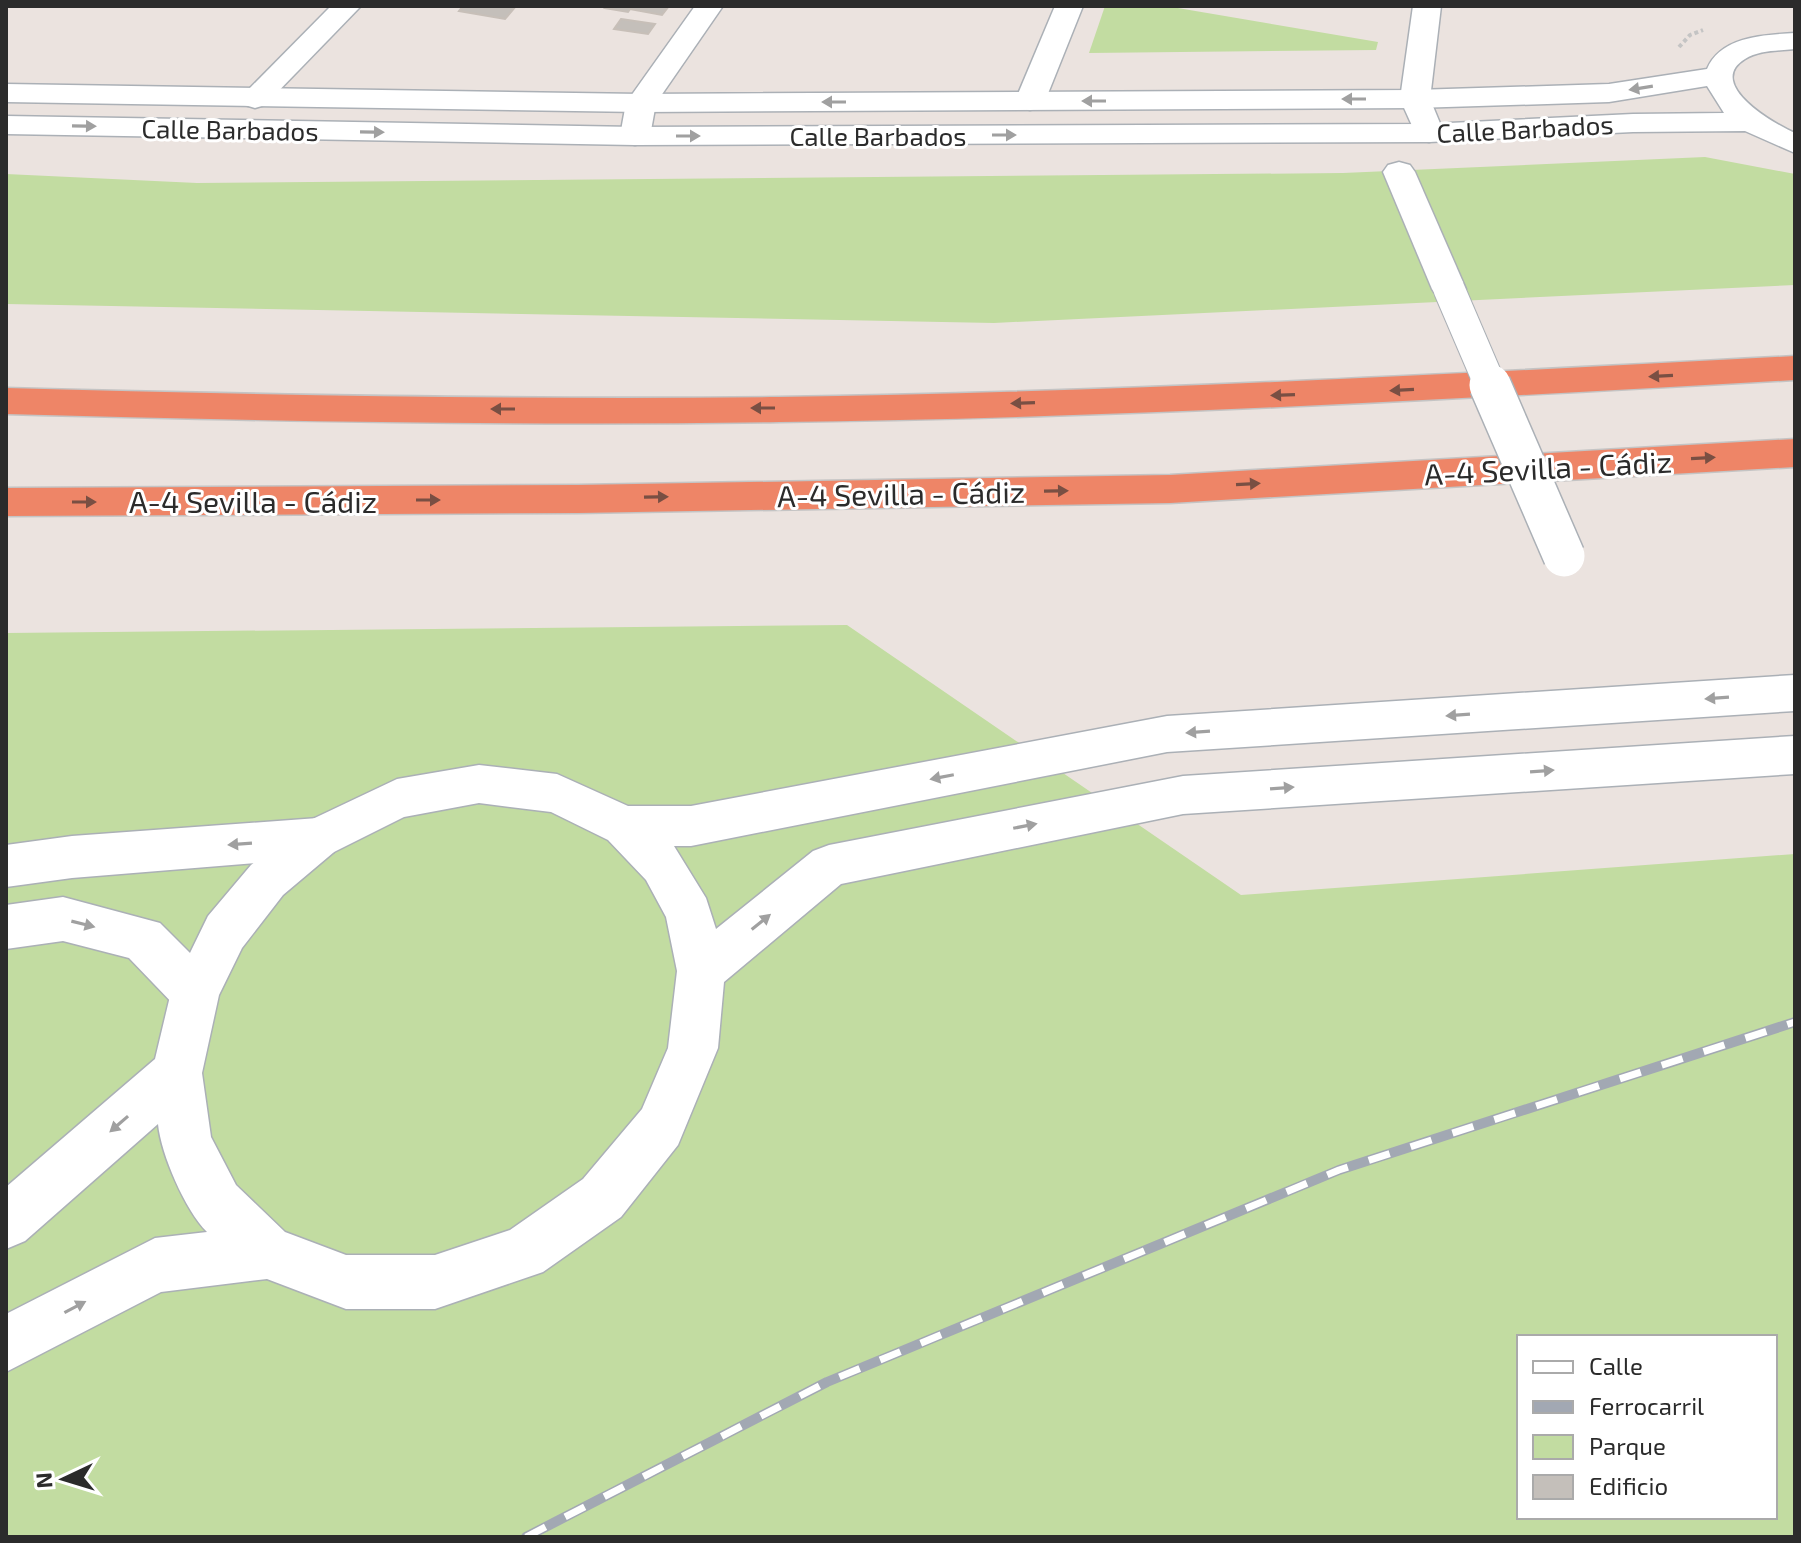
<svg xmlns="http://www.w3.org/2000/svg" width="1801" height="1543" font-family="'Exo 2',sans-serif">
<rect width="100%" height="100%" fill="#ebe3df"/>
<g fill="#c2dca1" fill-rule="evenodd">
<path d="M1105 6H1166L1378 42 1376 50 1089 53Z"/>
<path d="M1705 157 1795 174V285L994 323 6 304V174L197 183 1343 173Z"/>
<path d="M847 625 1241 895 1795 854V1537H6V633ZM1519 1337H1775V1517H1519Z"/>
</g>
<g fill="#c4bfba" stroke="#c7bfb8" stroke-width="2">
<path d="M463 6H516L505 19 459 11Z"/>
<path d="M607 6H669L662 15 630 9 628 12 605 8Z"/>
<path d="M621 19 655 24 648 34 614 29Z"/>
</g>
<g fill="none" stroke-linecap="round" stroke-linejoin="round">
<defs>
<g id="street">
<path d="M331 6H361L265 105 255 108 245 105 240 99 245 93Z"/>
<path d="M695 6H723L656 103 650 136 646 142 635 145 624 142 620 136 626 103Z"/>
<path d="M1055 6H1083L1045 101 1040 107 1030 110 1020 107 1015 101Z"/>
<path d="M1413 6H1441L1430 99 1444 133 1440 139 1429 142 1418 139 1400 99Z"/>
<path d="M1399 162 1410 165 1415 172 1466 289 1461 297 1449 300 1437 297 1432 289 1383 172 1388 165Z"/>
<path d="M318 818 334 824 341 838 334 852 318 858 72 878 6 887V845L72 836Z"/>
<path d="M63 897 160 923 212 975 219 992 212 1009 195 1015 178 1009 129 958 63 941 6 949V905Z"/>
</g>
<g id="secondary">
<path d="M1795 33V49C1779 51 1759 50 1745 59 1704 84 1776 125 1795 133V153L1745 131 1633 132 1429 142 635 145 6 134V116L635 127 1429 124 1633 114 1724 113 1707 86 1609 102 1415 108 641 112 6 102V84L641 94 1415 90 1609 84 1707 69C1721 36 1764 35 1795 33Z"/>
<path d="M1795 675V711L1167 752 691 846H674L706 898 716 929 813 851 829 845 1183 776 1795 736V774L1183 814 841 884 724 982 718 1048 678 1145 621 1217 543 1272 435 1309H346L267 1279 161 1292 6 1372V1314L155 1238 207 1232C185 1210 161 1154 158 1124L25 1241 6 1249V1187L155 1059 171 992 208 916 251 865 302 824 397 779 479 765 557 774 628 806H691L1167 716ZM479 803 551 812 608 840 646 880 666 917 677 971 668 1048 642 1109 583 1179 510 1230 435 1255H346L285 1232 236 1185 211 1137 202 1073 219 995 242 948 283 895 334 852 404 817Z"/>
</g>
<g id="highway">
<path d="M1795 356V380C1457 399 1118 418 779 422 522 426 264 421 6 414V388C264 395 522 400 779 397 1118 392 1457 374 1795 356Z"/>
<path d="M1795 439V467L1170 503 578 513 6 516V488L578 485 1170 475Z"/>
</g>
</defs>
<use href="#street" stroke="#abb0b6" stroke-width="3"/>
<use href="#secondary" stroke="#abb0b6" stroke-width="3"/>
<use href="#highway" stroke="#c4c4c4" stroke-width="3"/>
<path stroke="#c4c4c4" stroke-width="4" stroke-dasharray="4 3" stroke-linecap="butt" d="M1679 47 1690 35 1703 30"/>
<use href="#street" fill="#fff" fill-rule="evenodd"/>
<use href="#secondary" fill="#fff" fill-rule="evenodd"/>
<use href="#highway" fill="#ee8567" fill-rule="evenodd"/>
<defs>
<path id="rail" d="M526 1537 827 1382 1339 1170 1795 1022"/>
</defs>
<use href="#rail" stroke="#a2a8b3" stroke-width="10"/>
<use href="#rail" stroke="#fff" stroke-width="7" stroke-dasharray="22" stroke-linecap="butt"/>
<defs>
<path id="street-bridge-far1" d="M1449 289 1491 387"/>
<path id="street-bridge" d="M1490 385 1564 556"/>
</defs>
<use href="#street-bridge-far1" stroke="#abb0b6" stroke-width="33" stroke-linecap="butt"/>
<use href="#street-bridge" stroke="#abb0b6" stroke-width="44" stroke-linecap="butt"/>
<use href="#street-bridge-far1" stroke="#fff" stroke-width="31"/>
<use href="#street-bridge" stroke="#fff" stroke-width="41"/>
</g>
<defs><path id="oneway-solid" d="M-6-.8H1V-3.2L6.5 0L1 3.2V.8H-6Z" transform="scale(2)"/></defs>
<g fill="#a0a0a0">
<use href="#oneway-solid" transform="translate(1641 88) rotate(171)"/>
<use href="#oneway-solid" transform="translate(1354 99) rotate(180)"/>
<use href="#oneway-solid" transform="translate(1094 101) rotate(180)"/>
<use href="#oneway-solid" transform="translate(834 102) rotate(180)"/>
<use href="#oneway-solid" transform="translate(84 126) rotate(1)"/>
<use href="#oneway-solid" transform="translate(372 132) rotate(1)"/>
<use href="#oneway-solid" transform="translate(1004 135)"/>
<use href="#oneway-solid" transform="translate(688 136)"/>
<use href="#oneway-solid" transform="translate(1717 698) rotate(176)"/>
<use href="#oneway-solid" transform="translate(1458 715) rotate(176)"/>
<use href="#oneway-solid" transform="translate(1198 732) rotate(176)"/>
<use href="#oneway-solid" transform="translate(1542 771) rotate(-4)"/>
<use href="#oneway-solid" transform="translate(942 777) rotate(169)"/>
<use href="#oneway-solid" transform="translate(1282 788) rotate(-4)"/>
<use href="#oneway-solid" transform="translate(1025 826) rotate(-11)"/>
<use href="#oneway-solid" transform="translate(240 844) rotate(176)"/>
<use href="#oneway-solid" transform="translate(761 922) rotate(-39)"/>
<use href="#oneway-solid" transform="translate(83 924) rotate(14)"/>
<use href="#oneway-solid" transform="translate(119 1124) rotate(139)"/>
<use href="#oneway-solid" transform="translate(75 1307) rotate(-28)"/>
</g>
<g fill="#794f43">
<use href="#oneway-solid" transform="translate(1661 376) rotate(177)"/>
<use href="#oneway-solid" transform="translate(1402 390) rotate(177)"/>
<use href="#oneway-solid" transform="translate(1283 395) rotate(178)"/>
<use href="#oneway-solid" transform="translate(1023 403) rotate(178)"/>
<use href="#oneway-solid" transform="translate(763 408) rotate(180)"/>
<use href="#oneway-solid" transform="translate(503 409) rotate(-180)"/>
<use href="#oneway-solid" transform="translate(1703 458) rotate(-3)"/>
<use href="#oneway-solid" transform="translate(1248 484) rotate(-3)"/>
<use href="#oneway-solid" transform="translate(1056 491) rotate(-1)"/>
<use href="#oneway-solid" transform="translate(656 497) rotate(-1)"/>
<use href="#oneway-solid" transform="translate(428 500)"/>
<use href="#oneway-solid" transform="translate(84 502)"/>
</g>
<g text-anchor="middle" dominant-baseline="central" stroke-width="6" stroke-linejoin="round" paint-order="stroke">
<g font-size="26" fill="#2b2b2b" stroke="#fff">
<text transform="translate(1525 128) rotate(-3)">Calle Barbados</text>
<text transform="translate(230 129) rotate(1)">Calle Barbados</text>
<text x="878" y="135">Calle Barbados</text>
</g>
<g font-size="30" fill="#2b2b2b" stroke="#fff">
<text transform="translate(1548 467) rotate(-3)">A-4 Sevilla - Cádiz</text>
<text transform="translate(901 493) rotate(-1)">A-4 Sevilla - Cádiz</text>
<text x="253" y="501">A-4 Sevilla - Cádiz</text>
</g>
</g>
<rect width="1801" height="1543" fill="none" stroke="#2b2b2b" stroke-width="16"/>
<rect x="1517" y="1335" width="260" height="184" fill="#ffffff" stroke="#aaaaaa" stroke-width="2"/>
<rect x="1533" y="1361" width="40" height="12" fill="#ffffff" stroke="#aaaaaa" stroke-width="2"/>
<text x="1589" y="1375" font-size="24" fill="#2b2b2b">Calle</text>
<rect x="1533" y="1401" width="40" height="12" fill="#a2a8b3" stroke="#aaaaaa" stroke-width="2"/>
<text x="1589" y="1415" font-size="24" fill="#2b2b2b">Ferrocarril</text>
<rect x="1533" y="1435" width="40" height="24" fill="#c2dca1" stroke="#aaaaaa" stroke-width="2"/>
<text x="1589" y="1455" font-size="24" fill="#2b2b2b">Parque</text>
<rect x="1533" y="1475" width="40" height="24" fill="#c4bfba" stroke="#aaaaaa" stroke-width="2"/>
<text x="1589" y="1495" font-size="24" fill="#2b2b2b">Edificio</text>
<g transform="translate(64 1479) rotate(266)" stroke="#ffffff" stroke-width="6" paint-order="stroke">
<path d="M0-6L14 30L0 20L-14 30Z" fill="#2b2b2b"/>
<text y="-12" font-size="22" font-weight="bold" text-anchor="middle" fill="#2b2b2b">N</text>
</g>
</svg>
